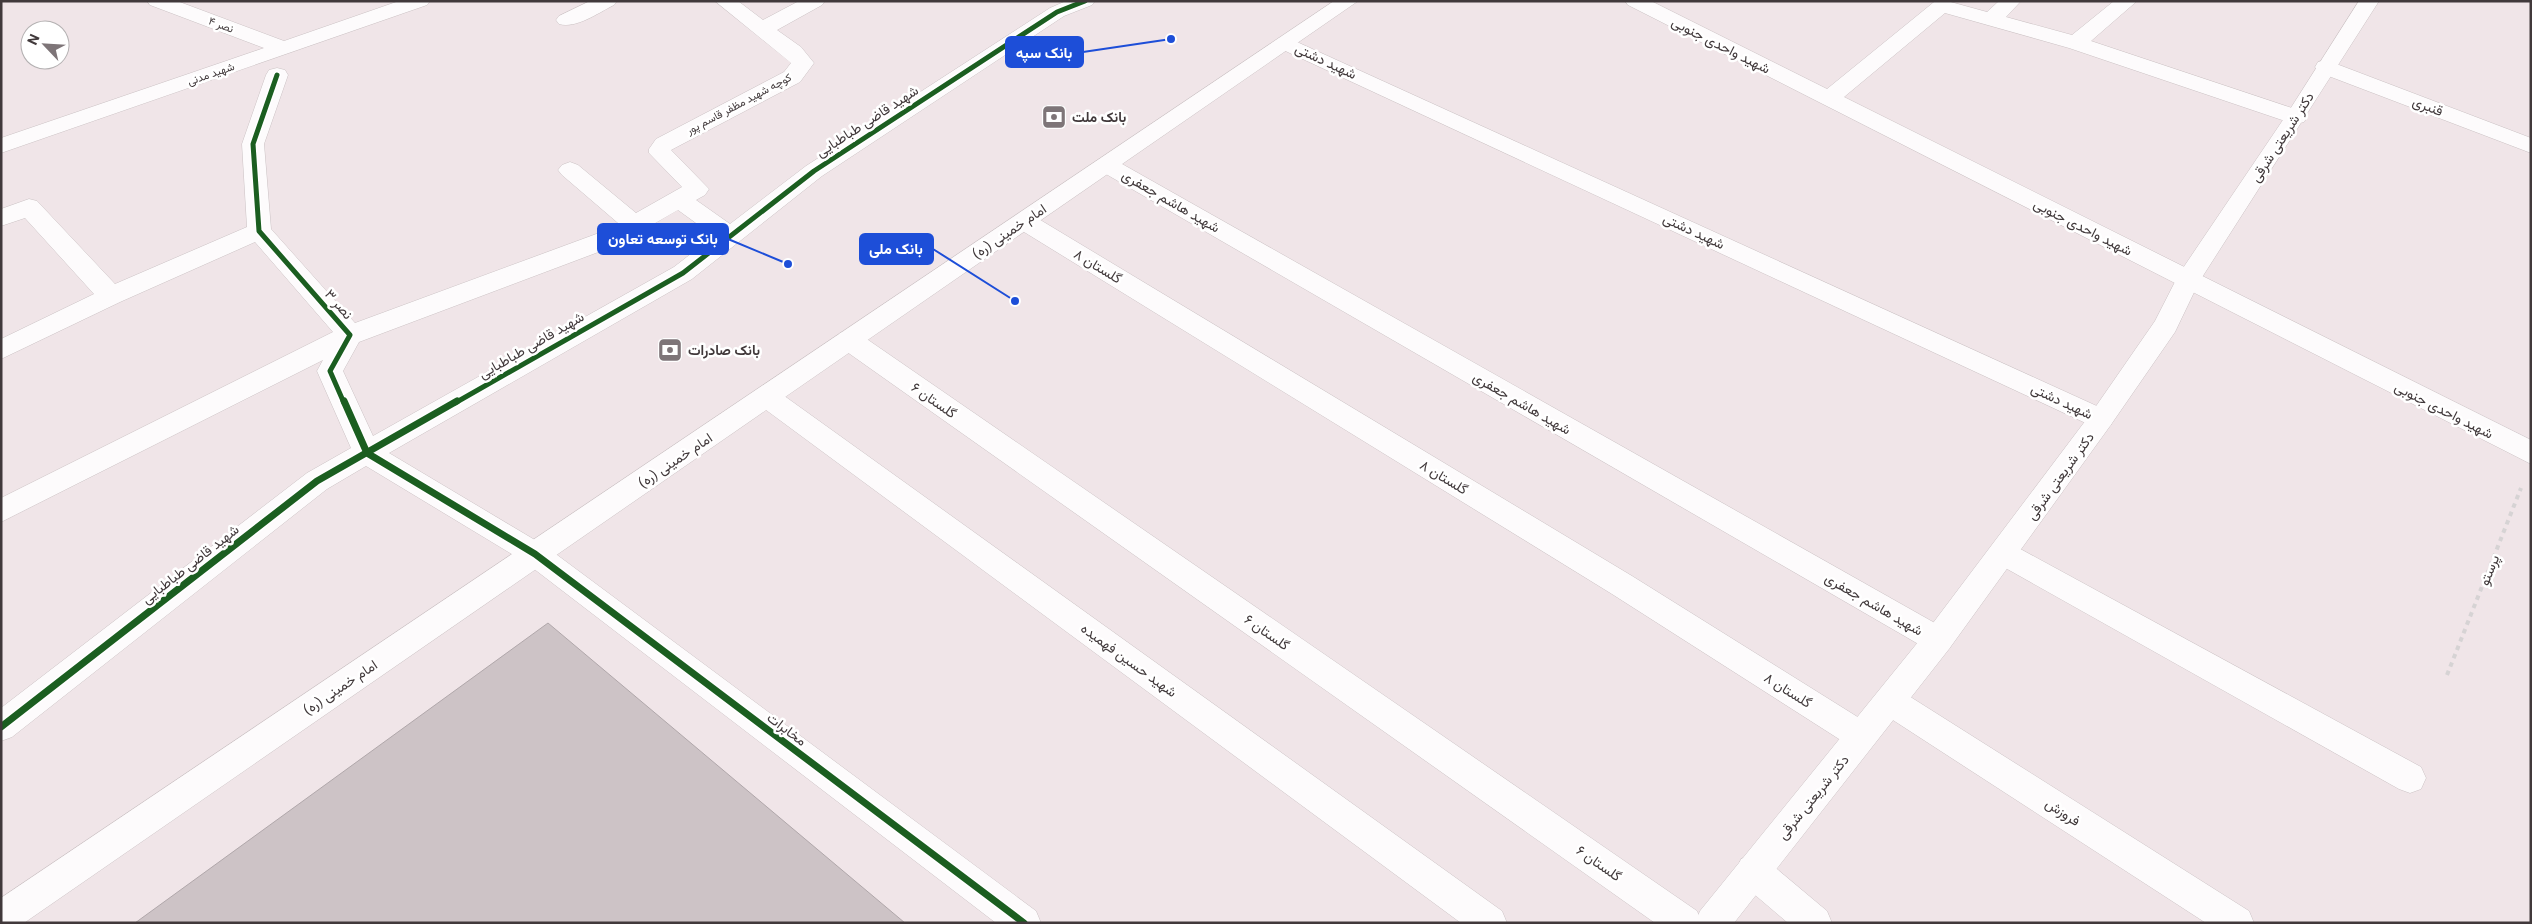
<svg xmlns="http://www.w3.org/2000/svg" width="2532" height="924" font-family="Roboto,Vazirmatn,sans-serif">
<rect width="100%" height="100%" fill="#f0e5e8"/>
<path fill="#cdc3c6" stroke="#b0a7aa" d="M548 623 905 923H135Z"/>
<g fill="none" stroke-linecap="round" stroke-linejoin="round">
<defs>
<g id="minor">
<path d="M147 1H177L284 41 399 1H430L427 5 1 153V138L264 48 150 5Z"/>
<path d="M590 1H617L614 5C598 13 576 29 559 24L556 20 559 16Z"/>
<path d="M715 1H738L763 20 799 1H825L822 5 777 30 801 47 814 63 800 82 671 150 709 189 705 195 696 200 730 224 806 166 1050 8 1066 1H1095L1092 5 1064 16 822 176 692 279 389 453 545 546 1036 911 1041 923H996L525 562 366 466 327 489 12 737 1 741V708L307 473 351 448 317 371 323 360 1 522V498L333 332 255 242 120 302 1 359V339L94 294 25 218 1 226V209L29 199 37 201 115 284 247 227 242 144 266 75 269 70 277 68 285 70 288 75 264 144 271 229 355 323 599 233 618 223 562 175 558 170 562 165 570 162 578 165 636 213 682 187 649 153V149L656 139 784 72 791 63ZM678 210 714 236 674 267 373 436 343 371 359 342 617 245Z"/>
<path d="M1625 1H1651L1827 89 1934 2 1947 1 1987 12 1999 1H2021L2006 17 2072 35 2114 1H2137L2091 41 2304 112 2307 117 2304 122 2296 124 2288 122 2069 48 1945 13 1844 97 2531 440V464L1628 5Z"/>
<path d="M1286 37 2110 412 2114 419 2110 426 2101 429 2092 426 1279 48 1275 43 1279 38Z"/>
<path d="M2326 60 2531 138V153L2318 72 2315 67 2318 62Z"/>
<path d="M1107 157 1115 160 1949 631 1953 640 1949 649 1938 653 1927 649 1099 170 1096 165 1099 160Z"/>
<path d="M1024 213 1032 215 1632 576 1872 726 1877 736 1872 746 1861 750 1850 746 1612 594 1016 227 1012 221 1016 215Z"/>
<path d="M849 331 858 333 1697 911 1702 923H1655L840 347 836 340 840 333Z"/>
<path d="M767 387 776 390 1502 911 1507 923H1461L758 404 754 397 758 390Z"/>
<path d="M2003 541 2013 545 2421 767 2426 778 2421 789 2410 793 2399 789 1993 561 1989 553 1993 545Z"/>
<path d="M1890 687 1901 691 2249 911 2254 923H2206L1879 711 1874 701 1879 691Z"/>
<path d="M1753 855 1765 859 1827 911 1832 923H1788L1741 883 1736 871 1741 859Z"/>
</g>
<g id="major">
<path d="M1334 1H1358L24 923H1V898Z"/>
<path d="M2359 1H2379L2199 282 2175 332 2110 426 1949 649 1734 923H1695L1700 911 1927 631 2092 412 2155 321 2179 274 2287 114Z"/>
</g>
</defs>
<use href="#minor" stroke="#cbc2c4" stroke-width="1"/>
<use href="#major" stroke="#cbc2c4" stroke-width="1"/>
<path stroke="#d6d3d4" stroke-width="4" stroke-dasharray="4.5 4.5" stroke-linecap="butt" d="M2447 675 2521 488"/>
<use href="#minor" fill="#fdfbfc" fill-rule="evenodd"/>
<use href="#major" fill="#fdfbfc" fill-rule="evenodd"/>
<defs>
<g id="cycleway-far1">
<path d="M277 75 253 144 259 231 350 335 330 371 344 403"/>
<path d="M455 403 683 273 814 171 1057 12 1085 1"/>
</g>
<g id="cycleway">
<path d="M344 401 367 453 535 554 1024 923"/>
<path d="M1 727 317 481 457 401"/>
</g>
</defs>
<use href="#cycleway-far1" stroke="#fff" stroke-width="8"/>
<use href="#cycleway" stroke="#fff" stroke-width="10"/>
<use href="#cycleway-far1" stroke="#1b5e20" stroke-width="5"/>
<use href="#cycleway" stroke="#1b5e20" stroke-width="7"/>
</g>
<defs>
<symbol id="bank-square" viewBox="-11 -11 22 22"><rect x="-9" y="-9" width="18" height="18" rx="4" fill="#7e7578" stroke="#fff"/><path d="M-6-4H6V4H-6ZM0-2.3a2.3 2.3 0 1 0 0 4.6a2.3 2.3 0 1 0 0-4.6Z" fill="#fff"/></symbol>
</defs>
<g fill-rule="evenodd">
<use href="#bank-square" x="1040" y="103" width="28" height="28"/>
<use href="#bank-square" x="656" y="336" width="28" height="28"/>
</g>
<g text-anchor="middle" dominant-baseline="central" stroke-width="5" stroke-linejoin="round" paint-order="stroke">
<g font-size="11" fill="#41393b" stroke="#fff">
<text transform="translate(221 25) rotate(20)">نصر ۴</text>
<text transform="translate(211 74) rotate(-19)">شهيد مدنی</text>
<text transform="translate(739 104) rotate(-28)">کوچه شهید مظفر قاسم پور</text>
</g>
<g font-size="14" fill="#41393b" stroke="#fff">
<text transform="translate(1721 45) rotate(27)">شهید واحدی جنوبی</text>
<text transform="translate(1326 61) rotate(25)">شهید دشتی</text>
<text transform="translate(2428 106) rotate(21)">قنبری</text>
<text transform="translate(867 121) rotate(-33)">شهید قاضی طباطبایی</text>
<text transform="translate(2282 137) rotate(-57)">دکتر شریعتی شرقی</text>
<text transform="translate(1171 201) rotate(30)">شهيد هاشم جعفری</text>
<text transform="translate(2083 227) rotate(27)">شهید واحدی جنوبی</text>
<text transform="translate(1009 231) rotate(-34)">امام خمینی (ره)</text>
<text transform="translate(1694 231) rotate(25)">شهید دشتی</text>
<text transform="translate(1098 266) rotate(31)">گلستان ۸</text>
<text transform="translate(339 304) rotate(49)">نصر ۳</text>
<text transform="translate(531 345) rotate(-30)">شهید قاضی طباطبایی</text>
<text transform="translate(934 400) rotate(35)">گلستان ۶</text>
<text transform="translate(2062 401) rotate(25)">شهید دشتی</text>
<text transform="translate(1522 403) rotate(30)">شهيد هاشم جعفری</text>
<text transform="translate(2444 410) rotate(27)">شهید واحدی جنوبی</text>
<text transform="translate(675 460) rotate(-34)">امام خمینی (ره)</text>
<text transform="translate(2060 476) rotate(-54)">دکتر شریعتی شرقی</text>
<text transform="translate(1444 477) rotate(31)">گلستان ۸</text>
<text transform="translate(190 564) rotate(-38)">شهید قاضی طباطبایی</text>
<text transform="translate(2489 570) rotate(-68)">پرستو</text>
<text transform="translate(1874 604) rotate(30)">شهيد هاشم جعفری</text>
<text transform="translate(1267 632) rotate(35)">گلستان ۶</text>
<text transform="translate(1129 660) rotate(36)">شهيد حسین فهمیده</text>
<text transform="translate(340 687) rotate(-34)">امام خمینی (ره)</text>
<text transform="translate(1788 690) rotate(32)">گلستان ۸</text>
<text transform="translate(787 729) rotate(37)">مخابرات</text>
<text transform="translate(1813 797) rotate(-51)">دکتر شریعتی شرقی</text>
<text transform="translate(2063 812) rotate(33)">فروزش</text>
<text transform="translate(1599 863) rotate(35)">گلستان ۶</text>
</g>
<g font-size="14" font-weight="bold" fill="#41393b" stroke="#fff" text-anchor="start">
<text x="1072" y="117">بانک ملت</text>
<text x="688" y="350">بانک صادرات</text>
</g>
</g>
<path fill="none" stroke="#1d4ed8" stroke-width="2" d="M1171 39L1083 52M788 264L728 239M1015 301L933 249"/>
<g fill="#1d4ed8" stroke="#fff" stroke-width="2">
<circle cx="1171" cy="39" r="5"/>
<circle cx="788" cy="264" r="5"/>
<circle cx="1015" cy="301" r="5"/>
</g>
<g fill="#1d4ed8" stroke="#1d4ed8" stroke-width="2">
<rect x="1006" y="37" width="77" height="30" rx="5"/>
<rect x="598" y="224" width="130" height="30" rx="5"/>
<rect x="860" y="234" width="73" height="30" rx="5"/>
</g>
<g font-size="15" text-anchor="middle" font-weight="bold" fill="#fff">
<text x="1044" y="58">بانک سپه</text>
<text x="663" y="244">بانک توسعه تعاون</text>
<text x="896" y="254">بانک ملی</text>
</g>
<rect width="2532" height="924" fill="none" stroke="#41393b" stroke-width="5"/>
<g transform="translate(45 45) rotate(295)"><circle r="24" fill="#ffffff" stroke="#b3b0b1"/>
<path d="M0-4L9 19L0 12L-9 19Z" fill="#7e7578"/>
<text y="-8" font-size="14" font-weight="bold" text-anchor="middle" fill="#41393b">N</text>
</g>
</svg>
